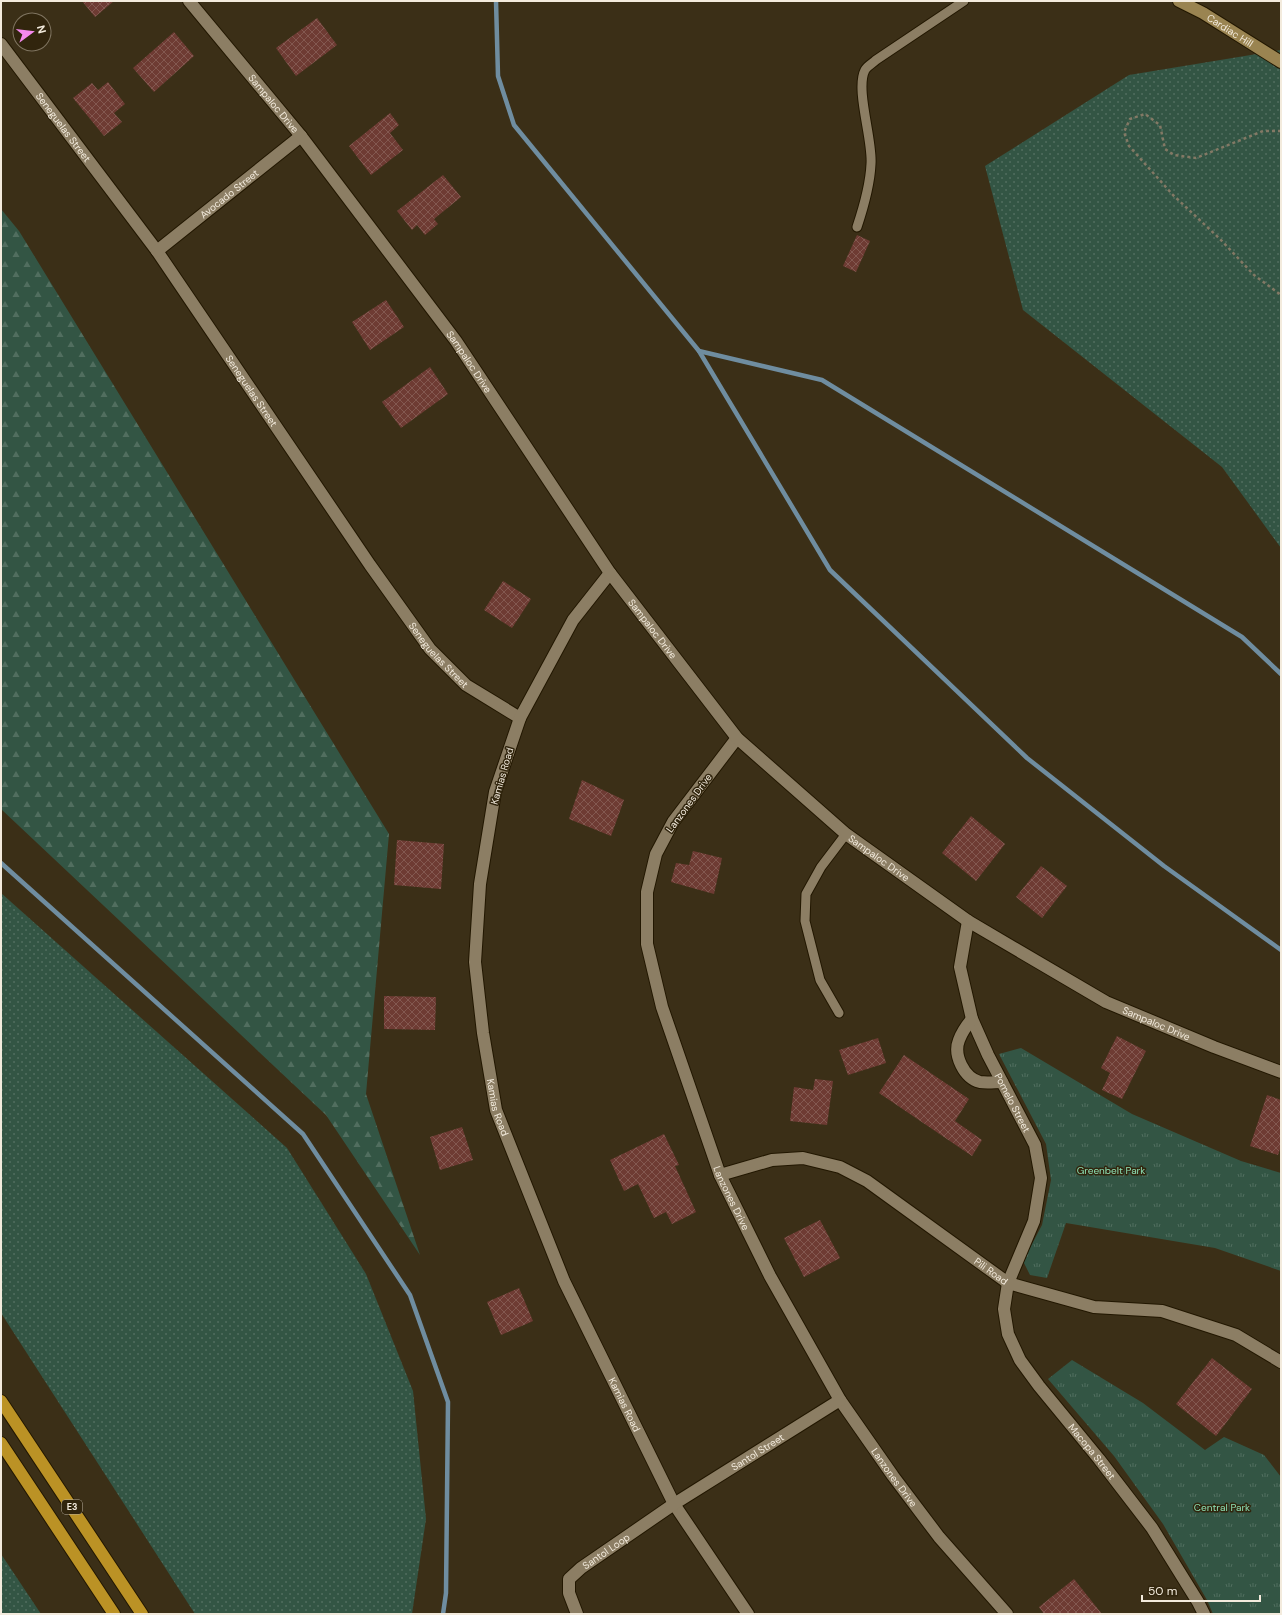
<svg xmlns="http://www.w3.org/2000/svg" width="1282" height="1615" font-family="'DM Sans',sans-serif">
<defs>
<pattern id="grass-dots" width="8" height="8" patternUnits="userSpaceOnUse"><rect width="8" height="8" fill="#354"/><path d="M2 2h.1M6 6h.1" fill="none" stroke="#516e5f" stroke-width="1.8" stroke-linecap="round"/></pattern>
<pattern id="forest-firs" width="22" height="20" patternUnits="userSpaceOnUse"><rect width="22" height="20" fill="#354"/><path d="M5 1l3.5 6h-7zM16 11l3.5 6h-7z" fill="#516e5f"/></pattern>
<pattern id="park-tufts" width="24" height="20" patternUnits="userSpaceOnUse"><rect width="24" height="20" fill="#354"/><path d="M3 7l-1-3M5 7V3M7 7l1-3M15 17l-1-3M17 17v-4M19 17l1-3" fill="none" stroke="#516e5f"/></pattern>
<pattern id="building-cross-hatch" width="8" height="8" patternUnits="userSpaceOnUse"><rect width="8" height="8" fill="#6e3b33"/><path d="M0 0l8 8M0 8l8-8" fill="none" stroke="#835850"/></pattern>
</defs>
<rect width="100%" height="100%" fill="#3b2f17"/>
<g fill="url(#grass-dots)">
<path d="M1281 50V548L1222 467 1023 310 985 166 1129 75Z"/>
<path d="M1 893 287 1148 366 1274 413 1391 426 1519 412 1614H195L1 1313Z"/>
<path d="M1 1554 41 1614H1Z"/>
</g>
<path fill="url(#forest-firs)" d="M1 209 19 231 389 834 366 1094 420 1255 326 1115 1 809Z"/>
<g fill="url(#park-tufts)">
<path d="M1021 1048 1132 1114 1241 1161 1281 1173V1271L1215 1248 1066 1223 1047 1278 1030 1275 1023 1261 1042 1225 1051 1180 1046 1144 999 1054Z"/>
<path d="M1072 1360 1143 1403 1205 1450 1224 1437 1264 1455 1281 1477V1614H1213L1207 1600 1163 1524 1114 1456 1048 1379Z"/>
</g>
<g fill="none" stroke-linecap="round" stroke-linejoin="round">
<g stroke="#6f8da0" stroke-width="4.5">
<path d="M496 1 498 76 514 125 699 351 830 570 1027 758 1164 866 1281 950"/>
<path d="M699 351 822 380 1242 637 1281 674"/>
<path d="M1 863 303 1134 410 1295 448 1402 446 1593 443 1614"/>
</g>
</g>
<g fill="url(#building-cross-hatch)">
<path d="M82 1H114L95 17Z"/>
<path d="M317 18 337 45 296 76 276 48Z"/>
<path d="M174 32 194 56 154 92 133 68Z"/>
<path d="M108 82 125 104 114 113 122 122 104 136 73 98 92 83 98 90Z"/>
<path d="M390 113 399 125 390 133 403 150 371 175 349 146Z"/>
<path d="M443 175 461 197 434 219 438 224 425 235 417 225 412 230 397 211Z"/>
<path d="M857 235 870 241 856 272 843 266Z"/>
<path d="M386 300 404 327 370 350 352 322Z"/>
<path d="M430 367 448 394 401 428 382 402Z"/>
<path d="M503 581 531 599 512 628 484 610Z"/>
<path d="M582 780 624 800 611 836 569 819Z"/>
<path d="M971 816 1005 844 976 881 942 853Z"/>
<path d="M397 840 444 844 441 889 394 885Z"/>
<path d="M693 851 722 858 714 894 671 882 676 863 689 865Z"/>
<path d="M1041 866 1067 886 1042 918 1016 897Z"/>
<path d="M384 996 436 997 435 1030 384 1029Z"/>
<path d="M1117 1036 1146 1051 1122 1099 1102 1090 1110 1073 1101 1068Z"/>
<path d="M878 1038 886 1063 848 1075 839 1050Z"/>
<path d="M904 1055 969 1099 955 1121 982 1140 972 1156 879 1093Z"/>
<path d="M815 1079 833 1081 827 1125 790 1121 794 1087 813 1090Z"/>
<path d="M1267 1095 1281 1100V1146L1278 1155 1250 1146Z"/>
<path d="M462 1127 473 1160 440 1170 430 1137Z"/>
<path d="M664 1134 679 1165 675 1166 696 1212 672 1224 666 1212 654 1218 638 1184 624 1191 610 1160Z"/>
<path d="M820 1220 840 1258 804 1277 784 1238Z"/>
<path d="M519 1288 533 1321 501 1335 487 1302Z"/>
<path d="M1212 1358 1252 1389 1216 1436 1176 1404Z"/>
<path d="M1074 1579 1102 1614H1044L1039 1607Z"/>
</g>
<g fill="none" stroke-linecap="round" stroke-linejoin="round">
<defs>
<g id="service">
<path d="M857 227C864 206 870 186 871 164 873 140 855 89 865 70 867 66 873 63 876 60L964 1"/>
<path d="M839 1013 820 980 805 921 806 894 821 867 846 834"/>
</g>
<g id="minor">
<path id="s1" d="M1 44 157 251 370 565 430 649 466 685 520 718"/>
<path id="s2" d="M157 251 301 136"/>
<path id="s3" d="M610 573 573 620 520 718 495 792 480 884 475 962 483 1033 496 1110 564 1281 674 1504 748 1614"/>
<path id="s4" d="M737 738 673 822 656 854 647 892V944L662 1007 720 1175 770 1276 840 1400 893 1476 939 1537 1007 1614"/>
<path id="s5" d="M968 921 960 967 972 1019 988 1055 1035 1145 1041 1178 1034 1221 1008 1283 1004 1309 1008 1334 1020 1360 1039 1386 1099 1459 1152 1528 1198 1602 1204 1614"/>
<path d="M972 1019C967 1025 962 1032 959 1040 953 1055 964 1078 980 1082 987 1083 995 1082 1002 1082"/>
<path id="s6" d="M720 1175 772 1160 803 1158 840 1167 867 1181 1008 1283 1094 1307 1162 1311 1236 1335 1281 1362"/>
<path id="s7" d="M577 1614 569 1593V1579L581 1568 674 1504 840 1400"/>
</g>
<g id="tertiary">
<path id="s8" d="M189 1 301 136 456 341 610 573 737 738 846 834 968 921 1106 1002 1214 1047 1281 1072"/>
</g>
<g id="secondary">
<path id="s9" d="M1179 1 1203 13 1281 62"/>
</g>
<g id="motorway">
<path d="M1 1401 142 1614"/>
<path d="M1 1443 114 1614"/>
</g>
</defs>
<use href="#service" stroke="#221701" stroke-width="11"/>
<use href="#minor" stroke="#221701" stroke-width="14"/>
<use href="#tertiary" stroke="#221701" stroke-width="14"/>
<use href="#secondary" stroke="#221701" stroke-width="14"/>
<use href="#motorway" stroke="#221701" stroke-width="14"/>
<path stroke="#837965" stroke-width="2.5" stroke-dasharray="3 3" stroke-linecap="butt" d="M1281 131H1263L1196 158 1174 155 1165 149 1160 125 1145 114 1130 119 1124 132 1129 146 1173 195 1220 239 1254 275 1281 295"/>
<use href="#service" stroke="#8c7e64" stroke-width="9"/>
<use href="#minor" stroke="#8c7e64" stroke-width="12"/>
<use href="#tertiary" stroke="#8c7e64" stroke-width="12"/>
<use href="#secondary" stroke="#9a8451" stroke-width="12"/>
<use href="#motorway" stroke="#bb9225" stroke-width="12"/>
</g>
<g text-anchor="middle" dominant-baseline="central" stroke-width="3" stroke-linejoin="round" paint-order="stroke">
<rect fill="#31250d" stroke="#b9b09f" stroke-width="1" x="62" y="1500" width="20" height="14" rx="3"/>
<g font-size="9" font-weight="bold" fill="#f3ebdd">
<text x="72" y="1507">E3</text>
</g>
<g font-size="10" fill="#f3ebdd" stroke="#31250d">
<text stroke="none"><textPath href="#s9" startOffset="59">Cardiac Hill</textPath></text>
<text stroke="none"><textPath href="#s8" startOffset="133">Sampaloc Drive</textPath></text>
<text stroke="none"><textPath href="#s1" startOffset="104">Seneguelas Street</textPath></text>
<text stroke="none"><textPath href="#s2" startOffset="92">Avocado Street</textPath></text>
<text stroke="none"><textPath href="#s8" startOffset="457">Sampaloc Drive</textPath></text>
<text stroke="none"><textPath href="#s1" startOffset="428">Seneguelas Street</textPath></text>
<text stroke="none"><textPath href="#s8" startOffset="781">Sampaloc Drive</textPath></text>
<text stroke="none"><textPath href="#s1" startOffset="752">Seneguelas Street</textPath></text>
<text transform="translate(502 776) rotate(-74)">Kamias Road</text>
<text transform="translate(689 803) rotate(-54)">Lanzones Drive</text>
<text stroke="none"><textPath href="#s8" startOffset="1105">Sampaloc Drive</textPath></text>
<text stroke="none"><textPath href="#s8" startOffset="1429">Sampaloc Drive</textPath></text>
<text stroke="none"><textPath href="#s5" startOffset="193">Pomelo Street</textPath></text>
<text stroke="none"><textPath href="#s3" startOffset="568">Kamias Road</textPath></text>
<text stroke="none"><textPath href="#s4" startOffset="501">Lanzones Drive</textPath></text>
<text stroke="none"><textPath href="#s6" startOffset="307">Pili Road</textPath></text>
<text stroke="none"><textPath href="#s3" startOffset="892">Kamias Road</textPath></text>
<text stroke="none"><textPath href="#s7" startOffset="264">Santol Street</textPath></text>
<text stroke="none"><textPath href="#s5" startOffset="582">Macopa Street</textPath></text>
<text stroke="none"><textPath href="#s4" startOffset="825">Lanzones Drive</textPath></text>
<text stroke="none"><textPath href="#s7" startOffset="83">Santol Loop</textPath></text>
</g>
<g font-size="10" fill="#8de1b6" stroke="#31250d">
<text x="1111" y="1170">Greenbelt Park</text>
<text x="1222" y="1507">Central Park</text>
</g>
</g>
<rect width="1282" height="1615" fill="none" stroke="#f3ebdd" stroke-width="4"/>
<g transform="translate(32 32) rotate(75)"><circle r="19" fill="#31250d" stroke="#7f7460"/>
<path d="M0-3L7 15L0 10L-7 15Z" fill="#f589ee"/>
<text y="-6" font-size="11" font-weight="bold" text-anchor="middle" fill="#f3ebdd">N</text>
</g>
<path d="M1142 1595v6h118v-6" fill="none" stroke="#f3ebdd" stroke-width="2"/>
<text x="1148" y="1595" font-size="12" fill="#f3ebdd" stroke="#31250d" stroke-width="3" paint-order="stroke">50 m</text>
</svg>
